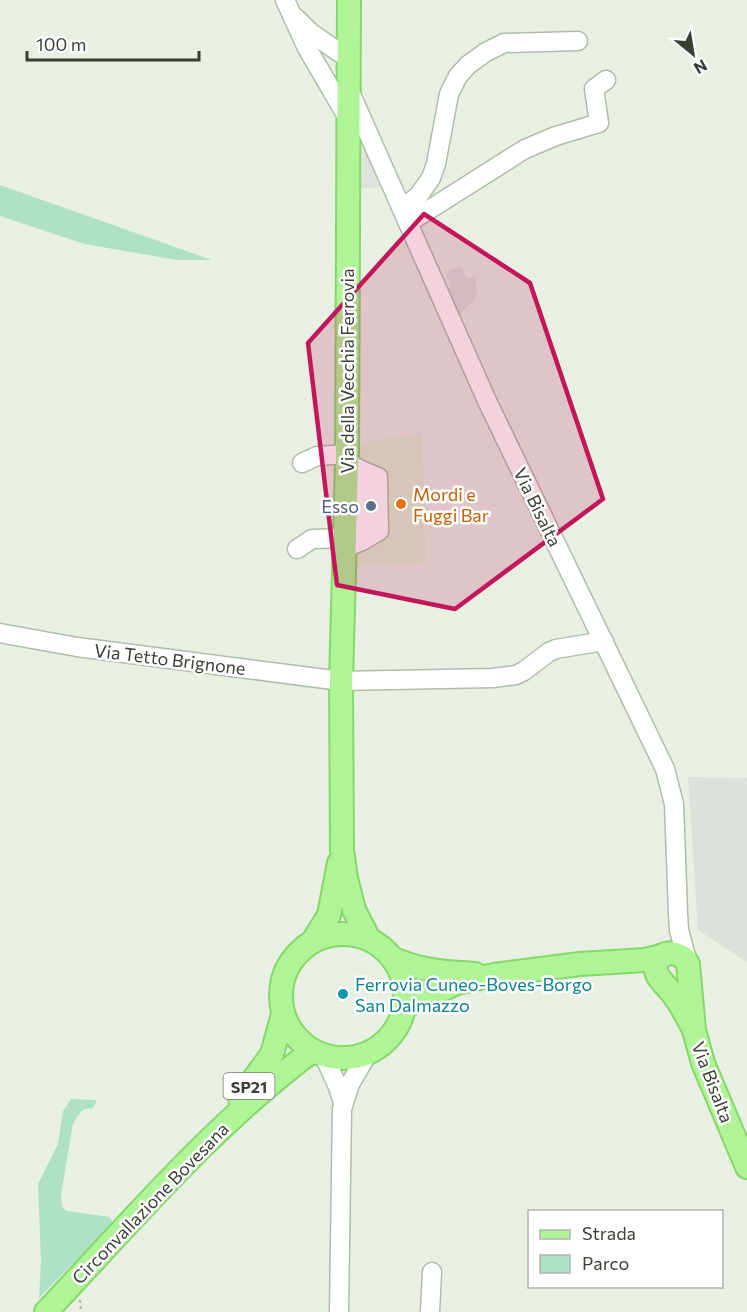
<svg xmlns="http://www.w3.org/2000/svg" width="747" height="1312" font-family="Commissioner,sans-serif">
<rect width="100%" height="100%" fill="#e7f0e3"/>
<path fill="#dcf1d0" d="M422 433 426 563 353 567 355 444Z"/>
<path fill="#dce2d9" d="M688 777 747 778V962L698 930Z"/>
<g fill="#afe1c8">
<path d="M0 185 212 260H176L85 244 0 216Z"/>
<path d="M71 1099 97 1100 93 1108 82 1110 73 1123 61 1195 62 1207 67 1211 110 1217 113 1223 39 1298 41 1262 38 1184 58 1144 63 1111Z"/>
</g>
<g fill="#dee1dc">
<path d="M365 123 392 185 360 189Z"/>
<path d="M461 266 467 279 475 276 477 290 475 299 456 319 444 291 451 287 446 273Z"/>
</g>
<g fill="none" stroke-linecap="round" stroke-linejoin="round">
<defs>
<g id="minor">
<path d="M285 0 307 48 349 120"/>
<path d="M296 18 311 33 349 59"/>
<path d="M349 90 488 403 665 769 674 804 678 913 679 930 688 964"/>
<path d="M402 209 419 195 431 178 436 164 449 94 458 76 468 65 486 52 504 43 578 41"/>
<path d="M408 223 525 149 556 136 599 123 594 89 606 80"/>
<path d="M302 463 317 456 347 454"/>
<path d="M361 470 378 477 379 531 362 541"/>
<path d="M345 548 362 541 361 470 347 462"/>
<path d="M297 549 312 539 345 538"/>
<path d="M0 633 77 647 341 681 493 678 516 675 524 671 549 652 556 649 604 641"/>
<path d="M324 1056 338 1087 343 1103"/>
<path d="M339 1312 342 1109 350 1084 368 1053"/>
<path d="M430 1312 432 1272"/>
</g>
<g id="major">
<path d="M349 0 347 462 341 681 342 850 346 878 354 910 369 939"/>
<circle cx="343" cy="996" r="62"/>
<path d="M313 941 329 915 339 863"/>
<path d="M394 959C420 971 447 972 475 974"/>
<path d="M405 1006 457 983 494 975 580 964 645 960 662 956"/>
<path d="M694 1030C687 1017 681 1004 672 993 667 986 657 979 656 970 654 950 680 948 688 964L694 1030 703 1063 747 1167"/>
<path d="M240 1098 272 1054 283 1014"/>
<path d="M46 1312C131 1222 213 1125 312 1051"/>
</g>
</defs>
<use href="#minor" stroke="#b0bdaa" stroke-width="21"/>
<use href="#major" stroke="#86d869" stroke-width="26"/>
<path stroke="#a4bb9a" stroke-width="2" stroke-dasharray="3 3" stroke-linecap="butt" d="M80 1300 81 1312"/>
<use href="#minor" stroke="#fff" stroke-width="18"/>
<use href="#major" stroke="#aff597" stroke-width="22"/>
</g>
<path fill="#c2185b" fill-opacity="0.2" stroke="#c2185b" stroke-width="4.5" stroke-linejoin="round" d="M424 214 530 283 603 499 455 609 337 585 308 343Z"/>
<circle fill="#e8710a" stroke="#fff" stroke-width="2" cx="401" cy="504" r="6"/>
<circle fill="#5c6f8a" stroke="#fff" stroke-width="2" cx="371" cy="506" r="6"/>
<circle fill="#0f9aa8" stroke="#fff" stroke-width="2" cx="343" cy="994" r="6"/>
<g text-anchor="middle" dominant-baseline="central" stroke-width="5" stroke-linejoin="round" paint-order="stroke">
<rect fill="#fff" stroke="#747a71" stroke-width="1.5" x="223.5" y="1073" width="51" height="26" rx="4.5"/>
<g font-size="16" font-weight="bold" fill="#394134">
<text x="249" y="1086">SP21</text>
</g>
<g font-size="18" fill="#394134" stroke="#fff">
<text transform="translate(347 371) rotate(-90)">Via della Vecchia Ferrovia</text>
<text transform="translate(538 507) rotate(64)">Via Bisalta</text>
<text transform="translate(170 659) rotate(7)">Via Tetto Brignone</text>
<text transform="translate(713 1082) rotate(69)">Via Bisalta</text>
<text transform="translate(150 1203) rotate(-46)">Circonvallazione Bovesana</text>
</g>
<g font-size="18" fill="#c56008" stroke="#fff" text-anchor="start">
<text x="413" y="494">Mordi e<tspan x="413" dy="21">Fuggi Bar</tspan></text>
</g>
<g font-size="18" fill="#4e5e75" stroke="#fff" text-anchor="end">
<text x="359" y="506">Esso</text>
</g>
<g font-size="18" fill="#0d838f" stroke="#fff" text-anchor="start">
<text x="355" y="984">Ferrovia Cuneo-Boves-Borgo<tspan x="355" dy="21">San Dalmazzo</tspan></text>
</g>
</g>
<rect x="528" y="1210" width="195" height="78" fill="#ffffff" stroke="#b0b3ae" stroke-width="1.5"/>
<rect x="540" y="1230" width="30" height="9" fill="#aff597" stroke="#b0b3ae" stroke-width="1.5"/>
<text x="582" y="1240" font-size="18" fill="#394134">Strada</text>
<rect x="540" y="1255" width="30" height="18" fill="#afe1c8" stroke="#b0b3ae" stroke-width="1.5"/>
<text x="582" y="1270" font-size="18" fill="#394134">Parco</text>
<g transform="translate(693 54) rotate(150)" stroke="#ffffff" stroke-width="4.5" paint-order="stroke">
<path d="M0-4.5L10 22L0 15L-10 22Z" fill="#394134"/>
<text y="-9" font-size="16" font-weight="bold" text-anchor="middle" fill="#394134">N</text>
</g>
<path d="M27 51v9h172v-9" fill="none" stroke="#394134" stroke-width="3"/>
<text x="36" y="51" font-size="18" fill="#394134" stroke="#ffffff" stroke-width="4.5" paint-order="stroke">100 m</text>
</svg>
